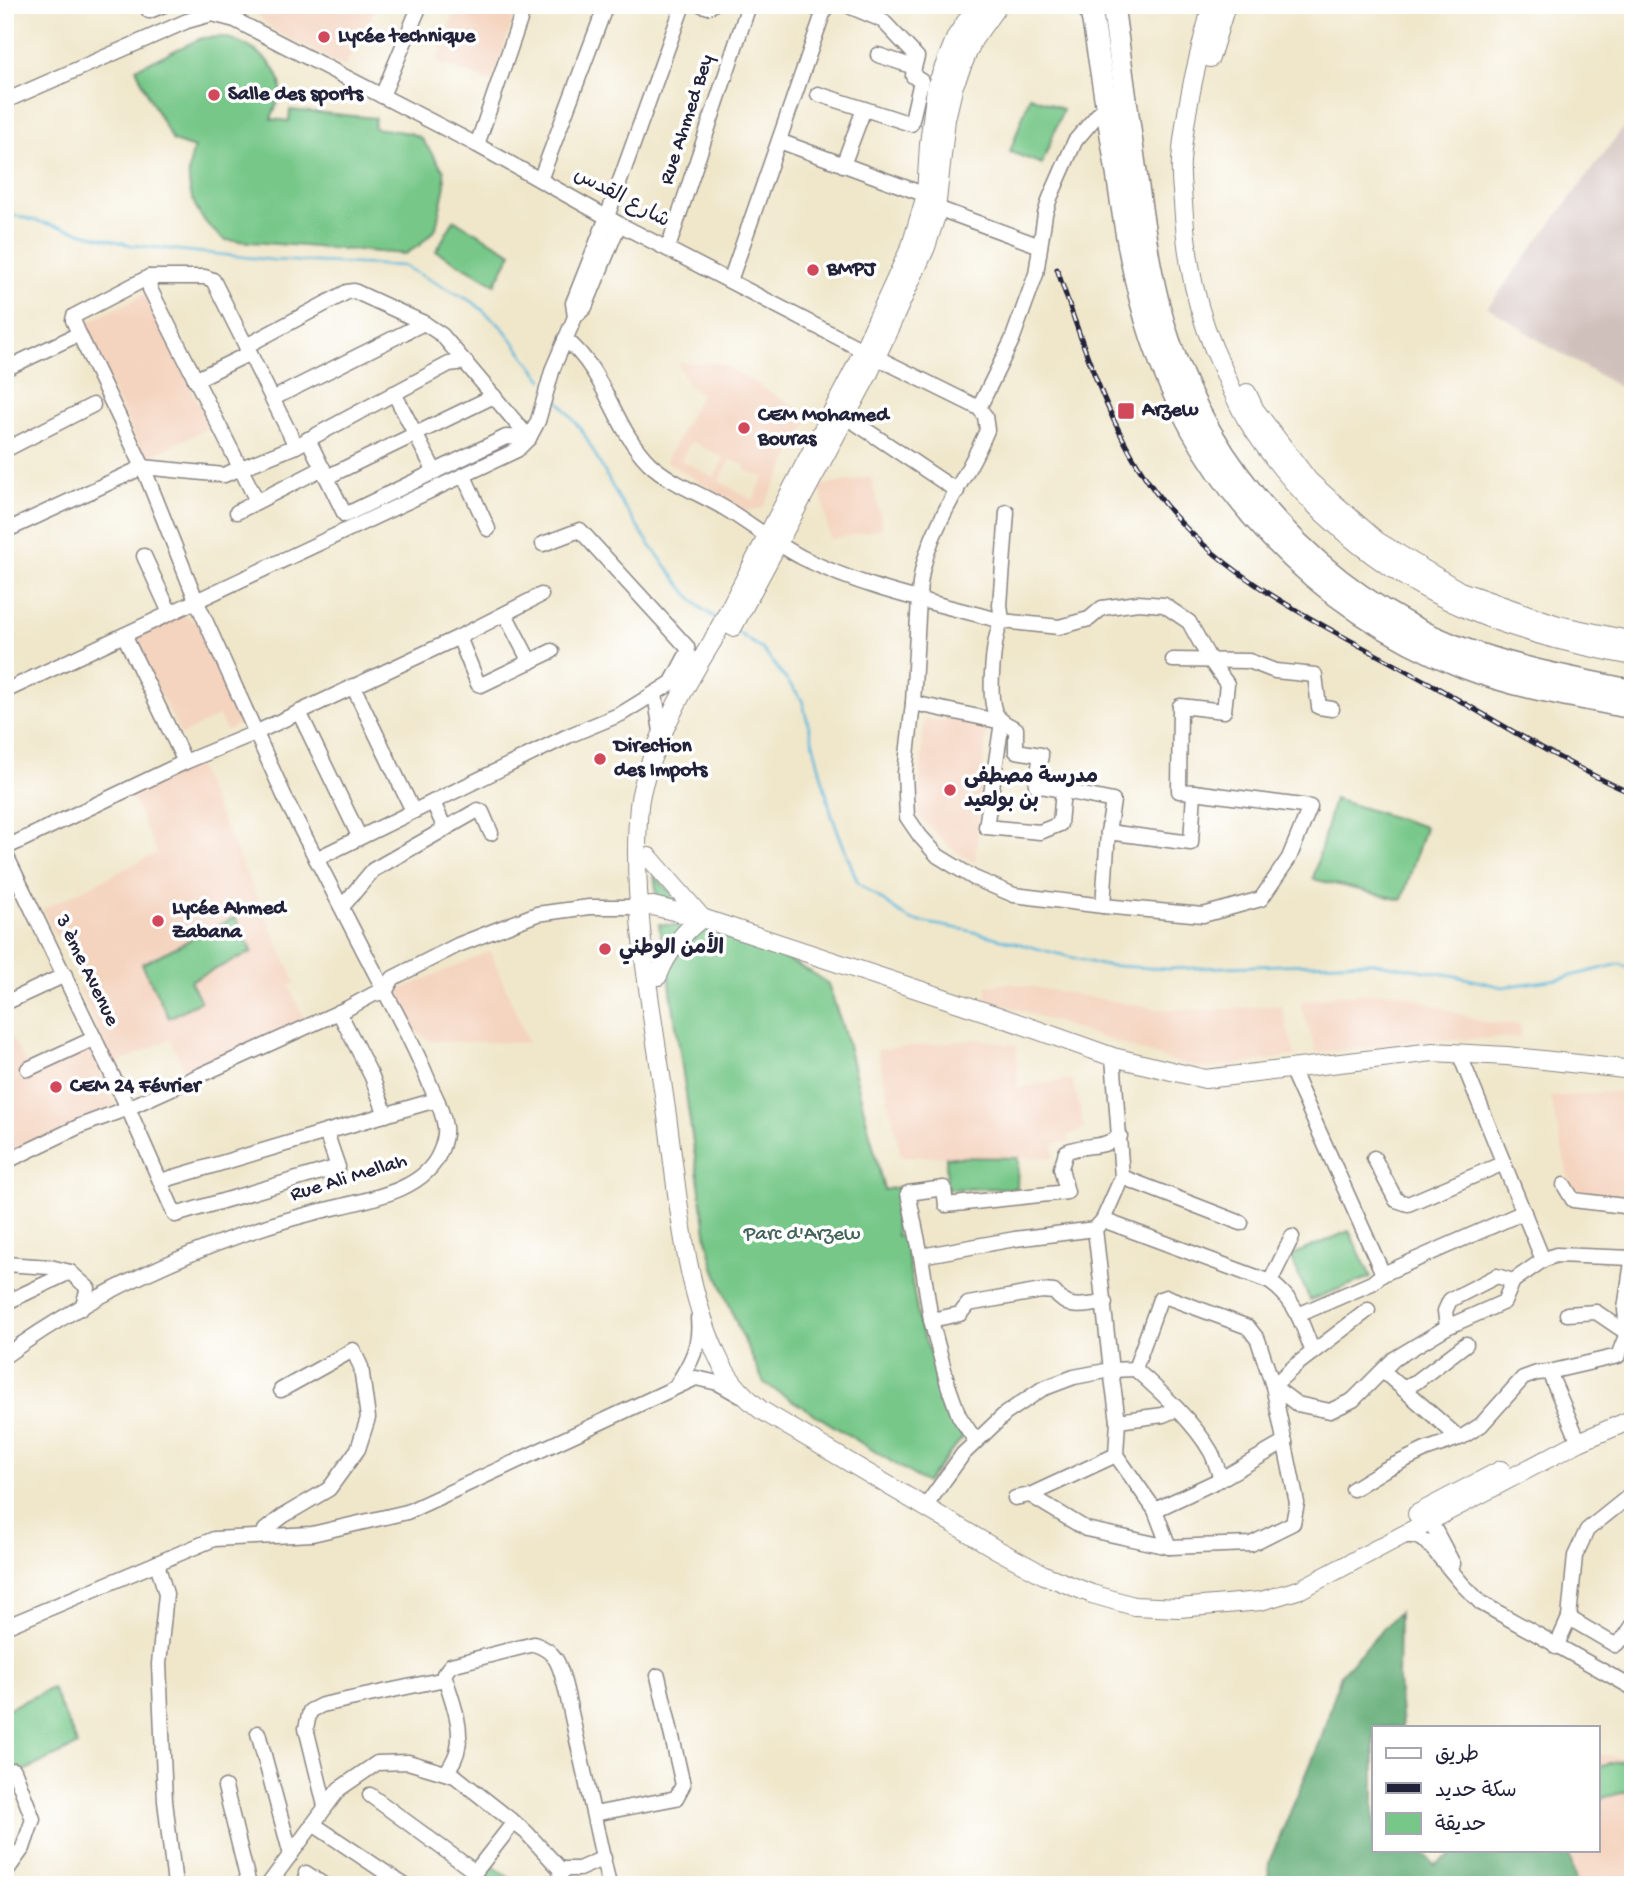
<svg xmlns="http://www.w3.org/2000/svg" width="1638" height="1890" font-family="'Gochi Hand','Playpen Sans Arabic',sans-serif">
<rect width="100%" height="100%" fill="#fff"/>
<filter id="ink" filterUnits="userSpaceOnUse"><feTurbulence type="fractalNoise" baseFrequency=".0143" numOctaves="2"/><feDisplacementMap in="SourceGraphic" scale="14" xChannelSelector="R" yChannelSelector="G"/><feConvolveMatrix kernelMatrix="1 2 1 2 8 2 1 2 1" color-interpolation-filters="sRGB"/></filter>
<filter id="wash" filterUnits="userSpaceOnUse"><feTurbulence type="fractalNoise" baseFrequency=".00686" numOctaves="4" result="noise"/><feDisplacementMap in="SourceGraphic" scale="28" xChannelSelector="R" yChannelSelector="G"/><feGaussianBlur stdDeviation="1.57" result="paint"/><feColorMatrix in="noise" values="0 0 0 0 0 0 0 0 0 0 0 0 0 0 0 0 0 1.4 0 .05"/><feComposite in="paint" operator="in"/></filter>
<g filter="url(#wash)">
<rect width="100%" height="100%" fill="#f0e7cb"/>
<g fill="#f4d4bf" fill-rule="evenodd">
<path d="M249 5H377L345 67 270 28Z"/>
<path d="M457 5H518L492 82 437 62Z"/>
<path d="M146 294 210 427 144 459 82 325Z"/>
<path d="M678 363H720L811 416 763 508 745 511 666 461 701 394 688 385ZM691 441 724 458 714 478 681 460ZM731 460 745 466V470L764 477 753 500 719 481Z"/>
<path d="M871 477 883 528 830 540 820 486Z"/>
<path d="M182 614 197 623 243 722 226 731 219 716 181 735 132 638Z"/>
<path d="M947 717 987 724 975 863 951 848 918 815 924 719 944 721Z"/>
<path d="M196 764 296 983 289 986 304 1019 185 1071 170 1039 113 1065 79 989 87 983 63 934 56 937 43 909 157 853 132 797Z"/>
<path d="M490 951 529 1043 430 1041 412 1029 395 992Z"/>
<path d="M1009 983 1159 1009 1215 1010 1281 1005 1295 1056 1206 1069 1181 1064 986 999 987 986Z"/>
<path d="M1397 992 1483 1022 1521 1025V1037L1413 1042 1317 1053 1300 1002 1339 995Z"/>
<path d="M5 1027 28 1067 88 1045 116 1106 5 1157Z"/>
<path d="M979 1039 1017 1046V1088L1072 1079 1085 1129 1068 1135 1070 1141 1054 1144V1158L901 1156 877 1050Z"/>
<path d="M1633 1090 1632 1193 1619 1197 1571 1189 1550 1097Z"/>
<path d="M1598 1755 1633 1759V1885H1577L1568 1850H1598Z"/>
</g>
<path fill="#d0c0bb" d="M1633 115V395L1550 347 1488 307Z"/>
<g fill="#76c788" stroke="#4c7462" stroke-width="2">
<path d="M224 37C248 43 282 63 281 92 280 100 273 111 271 119L289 121 290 110 375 118 374 128 410 133 421 138 444 171 445 185 436 228 420 245 405 254 225 240C193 217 181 185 194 148L173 141 149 97 136 68 202 38Z"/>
<path d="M1030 96 1063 109 1042 164 1010 152Z"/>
<path d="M454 220 512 253 495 284 436 251Z"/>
<path d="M1334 799 1425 827 1402 900 1313 879Z"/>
<path d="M654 875 682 905 658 903Z"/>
<path d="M235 917 252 952 190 981 201 1001 169 1018 142 964Z"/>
<path d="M659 924 685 926 663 950Z"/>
<path d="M707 928 761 946 811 972 828 984 846 1038 884 1190 898 1187 901 1207 894 1212 897 1236H904L920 1327 963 1437 926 1483 764 1383 739 1329 714 1267 707 1239 668 970 692 932Z"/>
<path d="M946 1157 1018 1158 1017 1188 947 1189Z"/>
<path d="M1349 1231 1371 1277 1310 1300 1290 1256Z"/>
<path d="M52 1688 78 1745 5 1780V1710Z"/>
<path d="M1630 1759 1633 1767V1790L1598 1799V1767Z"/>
<path d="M490 1864 519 1885H476Z"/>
</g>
<path fill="#60ac74" stroke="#416758" stroke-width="2" d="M1399 1612 1398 1682 1402 1727H1374V1850H1421L1435 1865 1460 1850H1568L1577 1885H1268L1269 1862 1320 1742 1341 1674Z"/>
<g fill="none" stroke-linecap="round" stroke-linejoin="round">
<g stroke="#5eb8db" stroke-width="2.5">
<path d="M5 209 13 215 131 245 272 260 403 266 473 302 503 328 543 380"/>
<path d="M551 391 583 432 619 499 650 545 686 592 701 608 717 619"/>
<path d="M737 632 763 650 802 700 832 816 858 883 910 920 966 930 1101 965 1166 969 1370 962 1456 976 1502 987 1558 979 1620 964 1633 970"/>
</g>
</g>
</g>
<g filter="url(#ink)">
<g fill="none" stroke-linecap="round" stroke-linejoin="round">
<defs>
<g id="minor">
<path d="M702 5 709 7 712 5"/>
<path d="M807 5 824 11"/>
<path d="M851 7 882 20 917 57 914 67"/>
<path d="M149 11 164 5"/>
<path d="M818 94 911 124 921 81 913 76 914 67 878 55"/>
<path d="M382 96 420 5"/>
<path d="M5 101 187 21 212 14 235 20 477 145 619 224 876 357 979 408 985 416 987 430C965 484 919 538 919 599L913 703 905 773 907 817 920 836 938 856 974 878 1014 895 1103 906 1203 915 1261 899 1289 858 1310 807 1194 792 1191 843 1108 832 1113 801 1036 785 1041 755 1016 751V729C1008 725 999 721 995 712 988 696 993 636 1002 621 935 603 865 589 803 558 776 544 752 525 726 509 701 494 670 483 649 463 613 427 606 371 565 339"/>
<path d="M779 141 926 195"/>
<path d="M477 145 525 5"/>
<path d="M843 165 864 109"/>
<path d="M540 180 606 5"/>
<path d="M937 208 1040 246"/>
<path d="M668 248 749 5"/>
<path d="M149 277 150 289 257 501"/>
<path d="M730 281 826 5"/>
<path d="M575 317 573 303 607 217 683 5"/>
<path d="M246 346 347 292 354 291 424 323 442 335 529 438"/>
<path d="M5 369 79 334"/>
<path d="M195 380 250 353"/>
<path d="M394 393 435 472"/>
<path d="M272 399 424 323"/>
<path d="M979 408 1012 340 1036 274 1045 214 1050 198 1075 141 1106 105"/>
<path d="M845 416 957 491"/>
<path d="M308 439 345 515 506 437 529 438"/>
<path d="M5 450 93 405"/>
<path d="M464 476 488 529"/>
<path d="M327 477 494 396"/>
<path d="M237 512 323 468"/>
<path d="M1007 512 1000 605 1002 621 1059 627 1089 619 1102 608 1138 603 1164 605 1189 622 1210 660 1227 684 1224 711 1180 706 1179 791 1194 792"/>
<path d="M5 531 143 467 224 475 296 446 449 364 466 362"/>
<path d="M543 544 580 530 687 647 688 652 672 682"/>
<path d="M144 556 170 613"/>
<path d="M505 614 530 662"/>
<path d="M124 635 185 762"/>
<path d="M459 637 478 684 481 685 552 651"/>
<path d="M1173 660 1249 661 1275 671 1315 675 1319 707 1332 709"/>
<path d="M353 686 413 811"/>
<path d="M5 691 517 450 529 438 538 421 553 368 575 317 585 307 619 224"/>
<path d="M655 694 662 738"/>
<path d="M913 703 1002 722 986 827 1040 832 1060 824 1063 790"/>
<path d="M299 712 359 836"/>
<path d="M433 802 445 829"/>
<path d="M5 848 185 762 255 733 459 637 541 595"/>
<path d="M5 853 128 1108 175 1215 338 1167 326 1132 429 1102H438"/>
<path d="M316 859 568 736 621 714 694 669"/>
<path d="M1103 906 1108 832"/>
<path d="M342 907 373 870 478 810 482 812 491 833"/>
<path d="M5 1003 65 975"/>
<path d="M339 1012 372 1077 386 1115"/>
<path d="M28 1069 95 1038"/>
<path d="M1291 1069 1383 1274 1524 1212"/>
<path d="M1374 1158 1396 1200 1408 1204 1504 1163"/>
<path d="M5 1162 80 1126 128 1108 348 1008 374 994 385 992 287 802 196 600 143 467 79 334 73 320 74 316 149 277H205L213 280 296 446"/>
<path d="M1122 1177 1241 1223"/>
<path d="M161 1181 326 1132"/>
<path d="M1564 1185 1573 1200 1633 1207"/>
<path d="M1103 1220 1270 1282 1292 1237"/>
<path d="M921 1256 908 1193 944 1188 946 1205 1067 1192 1061 1168 1066 1152C1085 1143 1102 1150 1120 1136"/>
<path d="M1543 1260 1556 1255 1633 1258"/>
<path d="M5 1264 50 1267 70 1272 88 1288 82 1308"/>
<path d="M1270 1282C1297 1301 1301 1323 1313 1352"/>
<path d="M5 1303 70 1272"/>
<path d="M1567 1314 1596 1312 1627 1333"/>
<path d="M1298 1315 1372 1283 1383 1274"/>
<path d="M931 1320 960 1314 968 1304 1042 1291 1054 1292C1070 1312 1082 1305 1105 1303"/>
<path d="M1447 1327 1504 1302 1513 1281"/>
<path d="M5 1356C99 1287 228 1231 342 1206 376 1198 426 1188 440 1152 443 1146 446 1134 445 1127 443 1113 437 1099 431 1087 418 1054 402 1023 385 992L393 978 458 945 537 914 589 907H640"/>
<path d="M1135 1369C1161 1392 1194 1422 1211 1452 1215 1460 1218 1470 1221 1479"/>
<path d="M1383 1371 1459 1438"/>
<path d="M676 1386C691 1363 701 1345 698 1318"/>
<path d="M1402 1388 1416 1382 1466 1344"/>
<path d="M1118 1421 1163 1415 1177 1409"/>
<path d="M975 1440 959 1416 948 1385 931 1320 921 1256 1015 1239 1095 1229"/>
<path d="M1579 1442 1549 1372 1618 1356 1627 1333 1625 1309 1633 1255"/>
<path d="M1116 1455 1155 1510 1221 1479 1285 1442"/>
<path d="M1353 1489 1384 1470 1425 1450 1462 1437 1481 1425 1523 1378 1537 1373 1549 1372"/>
<path d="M1030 1495 1086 1529 1169 1547 1251 1544 1293 1523 1297 1503 1273 1386 1296 1365 1368 1310"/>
<path d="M1015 1498 1030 1495 1116 1455 1118 1421 1111 1370 1135 1369 1160 1299 1167 1297 1248 1327 1258 1340 1273 1386 1297 1404 1330 1411 1353 1400 1394 1359 1447 1327 1445 1311 1450 1300 1497 1276 1513 1281 1543 1260 1459 1053"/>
<path d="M925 1507 963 1454 1005 1414 1042 1389 1074 1377 1111 1370 1095 1229 1103 1220 1122 1177 1113 1057"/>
<path d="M1155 1510 1169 1547"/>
<path d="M1425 1511 1453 1564"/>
<path d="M264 1536 265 1530 283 1516 329 1489 358 1449 368 1418 361 1367 353 1350 281 1390"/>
<path d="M1402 1536H1415L1427 1542 1463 1585 1481 1603 1633 1688"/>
<path d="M157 1563 166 1594 159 1664 165 1801 175 1885"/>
<path d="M1569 1618 1575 1556 1587 1530 1633 1493"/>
<path d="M5 1627 214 1539 312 1534 407 1512 696 1378 718 1383 741 1396"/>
<path d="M1556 1647 1569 1618 1615 1645 1625 1637 1633 1625"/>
<path d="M258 1733 291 1855"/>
<path d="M446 1773C451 1765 457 1757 458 1747 463 1725 450 1695 444 1674L451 1665 534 1644C559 1652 560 1668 566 1690L609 1885"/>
<path d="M225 1787 249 1885"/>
<path d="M370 1795 475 1872"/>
<path d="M325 1806 306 1728 310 1711 322 1705 445 1679"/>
<path d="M594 1814 676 1798 683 1785 658 1676"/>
<path d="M313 1824 404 1885"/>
<path d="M560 1869H579L604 1858"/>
<path d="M5 1873 23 1848 33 1819 14 1770"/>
<path d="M306 1873 324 1885"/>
<path d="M268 1885 339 1789 377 1763 408 1762 455 1776 526 1832 560 1869 561 1885"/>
<path d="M465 1885 514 1822"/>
</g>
<g id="major">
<path d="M977 5 956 37 936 87 929 144 926 195 911 246 853 372 712 642C687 682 644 759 639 806 630 906 653 1016 667 1116 678 1195 683 1279 716 1353 727 1378 740 1393 761 1410L996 1549 1044 1575 1092 1594 1134 1606 1179 1608 1261 1601 1301 1589 1579 1442 1633 1419"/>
<path d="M1212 5C1198 57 1185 108 1181 161 1180 175 1182 190 1183 203 1187 263 1196 313 1222 367 1230 385 1237 404 1247 420 1300 504 1378 571 1469 610 1521 633 1578 645 1633 656"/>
<path d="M1210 58 1226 5"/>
<path d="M1247 393 1255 410 1309 481 1377 541 1460 591 1558 625 1633 641"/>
<path d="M733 627 868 375 926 247 935 219 946 119 954 85 973 40 998 5"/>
<path d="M649 857 702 918C682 933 667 953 658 976"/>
<path d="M640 907 653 906 702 918 995 1015 1113 1057 1205 1079 1433 1052 1507 1056 1633 1070"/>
<path d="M1417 1514 1501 1470"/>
</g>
<g id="highway">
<path d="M1089 5 1093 21C1101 72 1109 122 1117 173 1125 229 1134 286 1152 339 1202 488 1316 609 1463 667 1517 688 1575 697 1633 708"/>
<path d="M1113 5C1121 61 1128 117 1136 173 1144 229 1151 286 1169 340 1213 473 1322 593 1453 645 1511 667 1572 678 1633 691"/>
</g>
</defs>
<use href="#minor" stroke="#898483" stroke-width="17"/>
<use href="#major" stroke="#898483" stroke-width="20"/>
<use href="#highway" stroke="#898483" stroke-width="24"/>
<use href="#minor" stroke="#fff" stroke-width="14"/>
<use href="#major" stroke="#fff" stroke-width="18"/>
<use href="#highway" stroke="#fff" stroke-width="21"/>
<defs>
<path id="rail" d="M1057 269C1086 353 1113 444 1172 513 1238 588 1341 634 1427 682 1495 720 1562 763 1633 794"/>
</defs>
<use href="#rail" stroke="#22223b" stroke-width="5"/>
<use href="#rail" stroke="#fff" stroke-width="2.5" stroke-dasharray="8" stroke-linecap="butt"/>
</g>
</g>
<g fill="#d1495b" stroke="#fff" stroke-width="2.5">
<circle cx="324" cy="37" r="7"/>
<circle cx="214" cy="95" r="7"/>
<circle cx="813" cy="270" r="7"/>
<rect x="1117" y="402" width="18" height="18" rx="3.5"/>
<circle cx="744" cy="428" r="7"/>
<circle cx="600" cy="759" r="7"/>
<circle cx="950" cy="790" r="7"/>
<circle cx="158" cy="921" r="7"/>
<circle cx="605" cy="949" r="7"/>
<circle cx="56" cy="1087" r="7"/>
</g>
<g text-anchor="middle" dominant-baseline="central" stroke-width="7" stroke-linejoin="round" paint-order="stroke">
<g font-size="21" font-weight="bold" fill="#22223b" stroke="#fff" text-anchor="start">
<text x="338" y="37">Lycée technique</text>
<text x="228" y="95">Salle des sports</text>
<text x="827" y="270">BMPJ</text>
<text x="1142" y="411">Arzew</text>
<text x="758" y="416">CEM Mohamed<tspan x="758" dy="24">Bouras</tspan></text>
<text x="614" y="747">Direction<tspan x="614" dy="24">des Impots</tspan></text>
<text x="964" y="778">مدرسة مصطفى<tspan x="964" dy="24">بن بولعيد</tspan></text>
<text x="172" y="909">Lycée Ahmed<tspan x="172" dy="24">Zabana</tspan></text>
<text x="619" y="949">الأمن الوطني</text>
<text x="70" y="1087">CEM 24 Février</text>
</g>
<g font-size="21" fill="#22223b" stroke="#fff">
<text transform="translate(688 120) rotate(-72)">Rue Ahmed Bey</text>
<text transform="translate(621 199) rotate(28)">شارع القدس</text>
<text transform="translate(86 971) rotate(64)">3 ème Avenue</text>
<text transform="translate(349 1179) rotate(-17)">Rue Ali Mellah</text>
</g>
<g font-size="21" fill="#44645a" stroke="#fff">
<text x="802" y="1235">Parc d'Arzew</text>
</g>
</g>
<rect width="1638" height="1890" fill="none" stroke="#fff" stroke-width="28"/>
<rect x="1372" y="1726" width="228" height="126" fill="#ffffff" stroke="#a7a7b1" stroke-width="2"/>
<rect x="1386" y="1748" width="35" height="10" fill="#ffffff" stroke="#a7a7b1" stroke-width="2"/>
<text x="1435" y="1760" font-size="21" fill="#22223b">طريق</text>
<rect x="1386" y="1783" width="35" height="10" fill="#22223b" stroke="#a7a7b1" stroke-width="2"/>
<text x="1435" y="1796" font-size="21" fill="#22223b">سكة حديد</text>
<rect x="1386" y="1813" width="35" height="21" fill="#76c788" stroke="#a7a7b1" stroke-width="2"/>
<text x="1435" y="1830" font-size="21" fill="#22223b">حديقة</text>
</svg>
